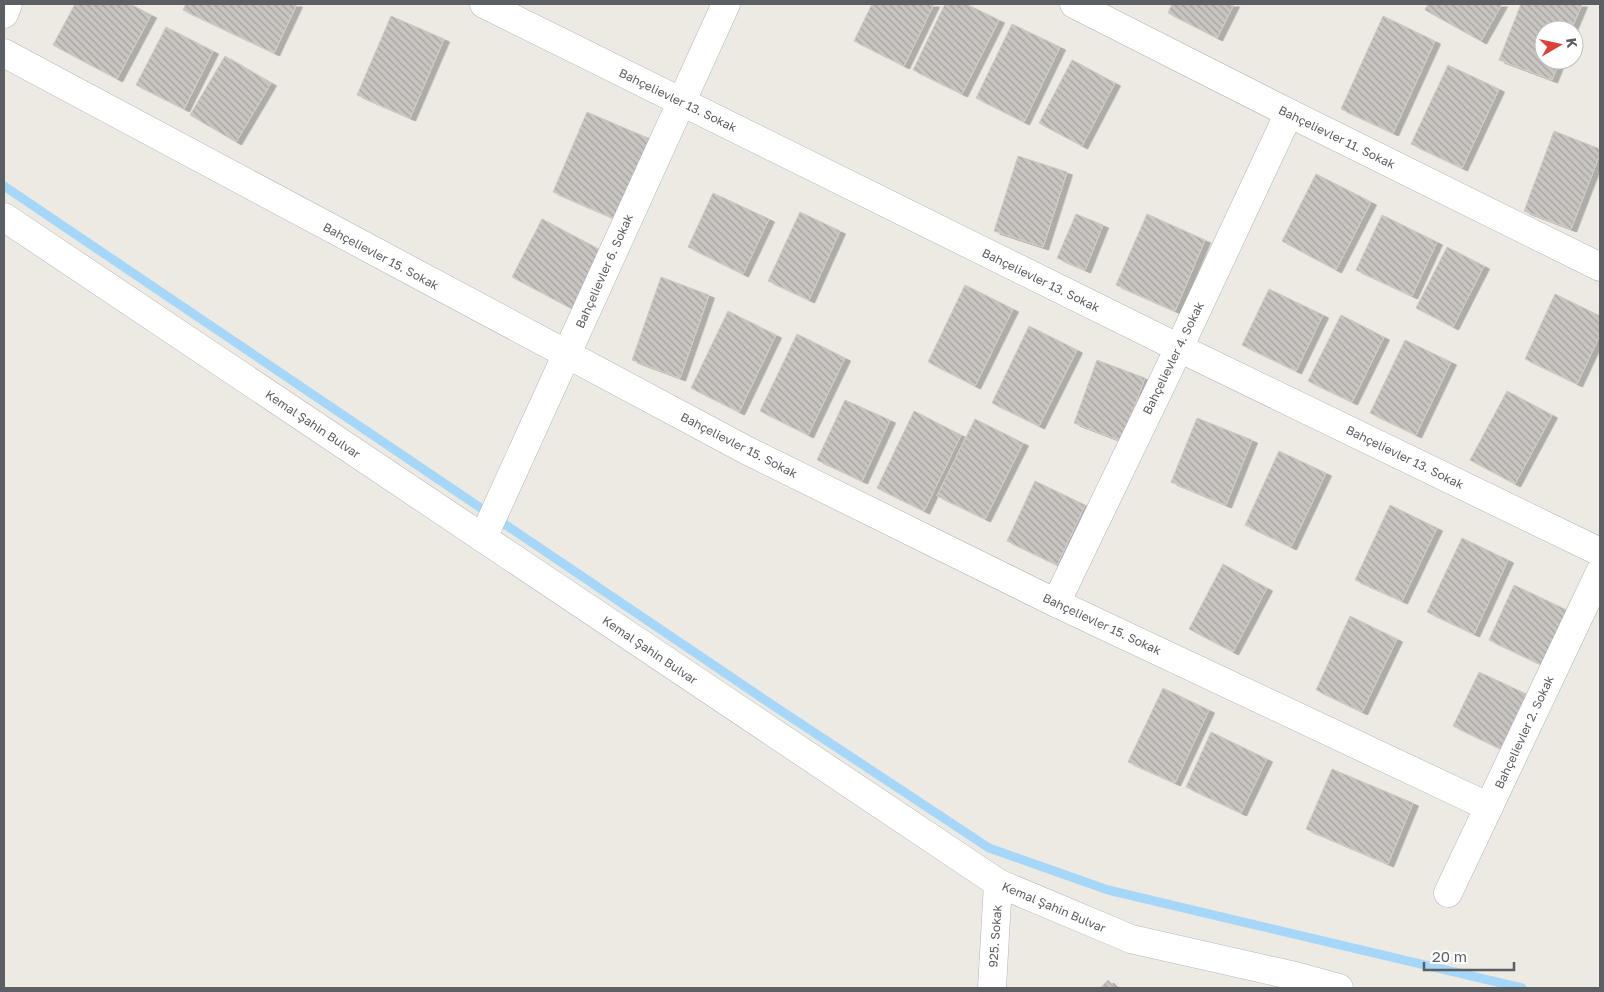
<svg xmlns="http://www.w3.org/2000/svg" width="1604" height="992" font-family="'Golos Text',sans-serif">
<defs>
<pattern id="building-back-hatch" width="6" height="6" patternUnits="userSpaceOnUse" patternTransform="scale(1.25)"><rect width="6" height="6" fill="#c8c4c0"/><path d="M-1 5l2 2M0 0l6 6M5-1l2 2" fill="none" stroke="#a5a29f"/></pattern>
<filter id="shadow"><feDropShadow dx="5.5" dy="3" stdDeviation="0" flood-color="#0004"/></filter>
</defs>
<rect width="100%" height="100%" fill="#eceae2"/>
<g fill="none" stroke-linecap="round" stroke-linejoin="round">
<path stroke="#a7d7f8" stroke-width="9" d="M4 186 771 704 989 848 1108 890 1522 988"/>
</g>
<g fill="url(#building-back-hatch)" stroke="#d0cbc1" filter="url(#shadow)">
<path d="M75 4H130L151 15 117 79 53 45Z"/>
<path d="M186 4H297L274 53 183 10Z"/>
<path d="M872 4H934L904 66 854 41Z"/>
<path d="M945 4H966L999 20 962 94 913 70Z"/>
<path d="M1172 4H1234L1217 38 1168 13Z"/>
<path d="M1428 4H1502L1481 41 1425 10Z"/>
<path d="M1521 4H1582L1571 30H1544V60H1560L1552 80 1499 60Z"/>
<path d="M391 16 444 39 410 118 357 95Z"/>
<path d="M1383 16 1435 41 1393 133 1341 109Z"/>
<path d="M1012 24 1060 47 1024 122 976 98Z"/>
<path d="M166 27 213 51 184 109 136 85Z"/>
<path d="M225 56 271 83 236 142 190 115Z"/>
<path d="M1072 60 1115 83 1082 146 1039 123Z"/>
<path d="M1448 65 1499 89 1462 168 1411 144Z"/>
<path d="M587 112 655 141 620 221 553 192Z"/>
<path d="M1554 131 1600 149V154L1571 229 1524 211Z"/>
<path d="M1018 156 1067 172 1043 247 994 231Z"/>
<path d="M1316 174 1371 202 1336 270 1282 241Z"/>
<path d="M713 193 769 219 743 274 688 247Z"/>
<path d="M800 212 840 231 809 300 768 281Z"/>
<path d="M1076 214 1103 225 1085 270 1057 258Z"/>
<path d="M1147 214 1205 240 1175 311 1116 285Z"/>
<path d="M1382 215 1437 242 1412 296 1356 270Z"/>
<path d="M542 219 608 254 578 312 512 277Z"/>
<path d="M1447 247 1484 266 1453 327 1416 308Z"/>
<path d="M661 277 709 295 680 378 632 360Z"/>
<path d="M965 285 1013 309 975 386 928 362Z"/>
<path d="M1269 289 1323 315 1296 371 1242 345Z"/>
<path d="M1555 294 1600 316V335L1577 384 1525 359Z"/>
<path d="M728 311 776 335 739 412 691 388Z"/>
<path d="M1341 315 1384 337 1352 402 1308 381Z"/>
<path d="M1029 326 1077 350 1039 426 992 403Z"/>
<path d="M797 334 845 358 808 435 760 411Z"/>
<path d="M1405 340 1451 362 1416 435 1370 413Z"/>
<path d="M1097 360 1145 378 1121 441 1074 423Z"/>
<path d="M1507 391 1552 415 1515 484 1470 460Z"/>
<path d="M845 400 890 420 862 481 817 460Z"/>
<path d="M914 411 961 435 924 511 877 488Z"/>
<path d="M1197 418 1252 440 1226 505 1171 482Z"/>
<path d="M975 419 1023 443 985 519 937 496Z"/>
<path d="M1279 451 1326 473 1291 547 1245 525Z"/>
<path d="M1035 481 1085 505 1057 565 1007 541Z"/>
<path d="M1390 505 1437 528 1402 601 1355 580Z"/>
<path d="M1462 538 1508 560 1474 634 1427 612Z"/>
<path d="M1223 564 1267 588 1233 652 1189 629Z"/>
<path d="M1514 585 1571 612 1544 666 1489 640Z"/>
<path d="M1350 616 1397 639 1362 712 1316 690Z"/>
<path d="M1479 672 1535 698 1509 753 1453 726Z"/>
<path d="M1163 688 1209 710 1175 783 1128 762Z"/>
<path d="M1211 732 1267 759 1241 813 1186 787Z"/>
<path d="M1332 769 1413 803 1388 864 1306 829Z"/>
<path d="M1108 980 1116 988H1100Z"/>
</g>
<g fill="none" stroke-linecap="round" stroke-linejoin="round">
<defs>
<g id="street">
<path d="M484 4 1179 348 1600 552"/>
<path d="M1074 4 1289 113 1600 267"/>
<path d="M4 14 8 4"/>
<path d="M4 53 746 450 1056 603 1489 807"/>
<path d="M483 538 726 4"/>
<path d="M1056 603 1179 348 1289 113"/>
<path d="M1448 893 1600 572"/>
<path d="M992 988 998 883"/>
</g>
<path id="secondary" d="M4 217 998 883 1131 939 1295 976 1339 988"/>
</defs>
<use href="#street" stroke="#b3b5b9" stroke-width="29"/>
<use href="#secondary" stroke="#b4b7bc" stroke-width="29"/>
<use href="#street" stroke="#fff" stroke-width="28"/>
<use href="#secondary" stroke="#fff" stroke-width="28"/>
</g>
<g text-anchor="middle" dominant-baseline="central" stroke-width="5" stroke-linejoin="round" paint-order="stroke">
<g font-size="12" fill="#5b5e62" stroke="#fff">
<text transform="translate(678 100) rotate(26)">Bahçelievler 13. Sokak</text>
<text transform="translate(1337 137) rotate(26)">Bahçelievler 11. Sokak</text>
<text transform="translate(381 256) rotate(28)">Bahçelievler 15. Sokak</text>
<text transform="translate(604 271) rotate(-66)">Bahçelievler 6. Sokak</text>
<text transform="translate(1041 280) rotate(26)">Bahçelievler 13. Sokak</text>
<text transform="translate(1173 358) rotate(-64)">Bahçelievler 4. Sokak</text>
<text transform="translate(313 424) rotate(34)">Kemal Şahin Bulvar</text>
<text transform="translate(739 445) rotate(27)">Bahçelievler 15. Sokak</text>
<text transform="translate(1405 457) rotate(26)">Bahçelievler 13. Sokak</text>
<text transform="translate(1102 624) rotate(25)">Bahçelievler 15. Sokak</text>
<text transform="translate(650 650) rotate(34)">Kemal Şahin Bulvar</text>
<text transform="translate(1524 732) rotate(-65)">Bahçelievler 2. Sokak</text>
<text transform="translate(1054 907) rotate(23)">Kemal Şahin Bulvar</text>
<text transform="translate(995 936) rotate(-86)">925. Sokak</text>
</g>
</g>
<rect width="1604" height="992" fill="none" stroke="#5b5e62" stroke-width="10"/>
<g transform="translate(1559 45) rotate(81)"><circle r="24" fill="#ffffff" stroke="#bdbfc0"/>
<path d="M0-4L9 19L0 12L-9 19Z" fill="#db4139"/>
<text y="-8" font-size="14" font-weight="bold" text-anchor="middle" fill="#5b5e62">K</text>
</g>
<path d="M1424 962v8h90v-8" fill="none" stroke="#5b5e62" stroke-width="2.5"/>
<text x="1432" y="962" font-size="15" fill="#5b5e62" stroke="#ffffff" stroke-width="4" paint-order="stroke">20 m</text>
</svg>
